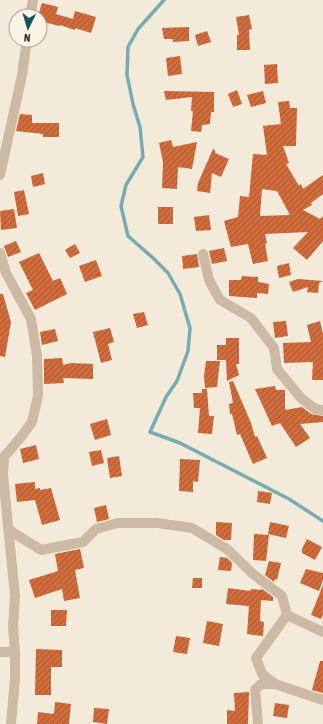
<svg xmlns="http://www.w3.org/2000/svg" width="323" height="724" font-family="'Asap Condensed',sans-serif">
<defs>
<pattern id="building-hatch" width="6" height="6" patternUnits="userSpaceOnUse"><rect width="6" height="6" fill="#d06b3c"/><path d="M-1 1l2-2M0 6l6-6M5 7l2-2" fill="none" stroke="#aa5832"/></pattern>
</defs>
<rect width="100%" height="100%" fill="#f4eada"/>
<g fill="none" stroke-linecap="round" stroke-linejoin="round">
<path stroke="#77acb3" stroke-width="3.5" d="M164 0 138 29 128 47 127 75 133 104 140 127 143 157 126 185 121 206 128 236 153 258 168 273 180 294 190 328 188 351 177 381 166 397 150 432 180 443 289 499 323 521"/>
</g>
<g fill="url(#building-hatch)" fill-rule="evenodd">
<path d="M42 3 58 7 56 14 73 19 75 11 96 17 91 33 75 28V30L60 25 59 26 40 21V16H38Z"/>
<path d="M249 15 252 29 249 30 250 50H237V35H239L236 17Z"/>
<path d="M189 27V41L173 42V39H164L162 28Z"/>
<path d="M207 31 211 42 198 46 195 35Z"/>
<path d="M180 56 182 74 168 76 166 58Z"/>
<path d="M277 64 278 83 265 84 264 65Z"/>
<path d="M237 90 242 104 233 107 228 94Z"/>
<path d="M164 91 214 92V112H211L210 124 202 125 201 132 191 131 193 111H191L192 97 166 100Z"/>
<path d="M263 91 266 103 251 107 247 95Z"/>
<path d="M289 101 290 108H297L296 146H283L289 163 286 164 299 186 301 184 303 189 323 175V194L311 203 312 205 303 210 320 219 323 216V241L307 260 293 248 308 232 265 234 267 243 265 244 268 261 253 264 248 244 231 247 224 221 238 217 240 196 249 197 253 154 267 155 263 126 281 124 278 102ZM262 189 277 191 290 215 260 216Z"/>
<path d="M20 114 32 115V123H59V137H43V134L16 131Z"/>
<path d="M171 140 173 147 197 142 192 169 178 167 177 189 162 188 163 162 159 143Z"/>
<path d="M213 149 215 150V153L229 159 221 177 212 173 210 193 197 191 198 183Z"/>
<path d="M43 173 45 184 33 187 31 176Z"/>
<path d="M24 190 29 214 18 216 14 192Z"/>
<rect x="158" y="207" width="15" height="17"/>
<path d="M14 209 17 228 1 230 0 211Z"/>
<path d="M209 215 211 230 196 231 194 217Z"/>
<path d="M16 241 21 252 8 257 4 246Z"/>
<path d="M75 244 80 253 70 258 65 250Z"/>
<path d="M224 248 227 261 212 264 209 251Z"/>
<path d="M39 253 53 281 60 278 67 294 35 310 26 293 33 290 19 262Z"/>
<path d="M197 254 199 267 183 269 182 256Z"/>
<path d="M96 260 102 276 85 282 79 266Z"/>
<path d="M289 263 291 275 279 278 277 266Z"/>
<path d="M242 276 258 277V282L269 284 268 294 257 293V298L229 296V280H241Z"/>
<path d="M298 279 323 281 319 283 318 293 307 292 308 287 293 292 289 282Z"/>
<path d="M0 294H3L11 322 5 357 0 356Z"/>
<path d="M144 312 148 325 137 328 133 314Z"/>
<path d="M286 321 288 336 275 338 273 322Z"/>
<path d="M320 321 323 334V380H312L313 362 284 363 283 343 311 342 307 325Z"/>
<path d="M110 328 114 342 108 344 112 360 101 363 93 332Z"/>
<path d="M55 329 58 341 42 345 40 332Z"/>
<path d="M226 338H239V364H236L239 375 227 381 226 360H217V345H226Z"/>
<path d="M62 358 63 365 71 363 93 364V379L63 378 64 383 44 384V359Z"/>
<path d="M206 361H220L217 387 205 388 204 376Z"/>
<path d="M233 381 251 423 255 437 257 436 267 458 253 464 240 434 237 435 232 414H230L229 404 233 403 229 382Z"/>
<path d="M275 386 276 390H285V410L302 407 311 414 323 416V422L300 424 310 438 296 447 280 423 272 426 255 389Z"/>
<path d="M202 389H207L209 416H214L212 434 198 433 200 408H194L193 393H202Z"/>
<path d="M107 419 111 435 95 440 90 424Z"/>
<path d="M36 445 39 459 23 463 20 449Z"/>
<path d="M101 450 104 463 92 466 89 452Z"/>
<path d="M119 456 122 476 110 478 107 458Z"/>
<path d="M180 459 200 460 198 482 193 481V492L179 491Z"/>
<path d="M35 482V489L40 488V490L51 488 60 520 42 525 35 500 17 502 15 484Z"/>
<path d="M258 491 272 493 270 504 257 502Z"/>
<path d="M106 505 109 519 97 522 94 508Z"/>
<path d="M216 522 232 523 231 540H224L216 535Z"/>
<path d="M270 522 289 526 286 538 268 534Z"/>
<path d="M254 534 269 535 266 561 253 560Z"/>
<path d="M307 539 322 547 315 560 302 553V549Z"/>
<path d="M80 549 84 568 75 570 80 598 64 601 62 589 35 598 29 580 58 571 55 554Z"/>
<path d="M220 557 227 558 232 563 231 571 218 570Z"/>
<path d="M269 561 281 563 277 580 275 579 274 582 265 575Z"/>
<path d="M306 569 323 573V580L319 591 300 583Z"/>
<path d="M193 578H202V588H192Z"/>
<path d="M323 585V614L321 619 311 615Z"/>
<path d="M228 588 250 591 251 589 261 590 262 589 273 597V601L261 600 260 621 264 622 263 636 247 634 249 606 226 604Z"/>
<path d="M51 610H67L66 626H51Z"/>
<path d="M207 621 223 624 219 646 203 643Z"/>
<path d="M176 636 190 638 187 654 173 652Z"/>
<path d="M36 649 62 650V667H51V695H35Z"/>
<path d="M320 661H323V693L312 690Z"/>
<path d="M249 692 248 724H227V710L235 711 234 693Z"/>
<path d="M55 702 71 704 69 724H37L38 712 54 714Z"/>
<path d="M275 703 289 705 287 718 273 716Z"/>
<path d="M94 708 109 709 107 724 93 722Z"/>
</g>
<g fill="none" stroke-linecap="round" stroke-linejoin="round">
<g stroke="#cdbaa5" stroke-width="10">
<path d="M30 16 33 0"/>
<path d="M0 175 22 75 27 40"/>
<path d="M0 253 6 273 31 319 37 356 38 396 32 422 21 437 4 457 3 475 15 596 13 626 15 652H0"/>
<path d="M203 254 209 280 220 300 251 318 274 348 277 369 301 398 315 409 323 410"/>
<path d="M9 530 41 550 83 542 96 529 118 523H157L192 528 227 549 253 574 282 596 287 615"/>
<path d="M287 615 256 658 262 674 275 684 323 700"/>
<path d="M287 615 323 632"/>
<path d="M11 724 15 679V652"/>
<path d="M258 724 255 690 261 684H275"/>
</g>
</g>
<g transform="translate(28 28) rotate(185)"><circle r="19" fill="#fbf3e7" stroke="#ada49a"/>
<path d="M0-3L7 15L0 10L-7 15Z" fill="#19535d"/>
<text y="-6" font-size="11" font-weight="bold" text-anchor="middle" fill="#382d27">N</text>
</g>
</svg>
